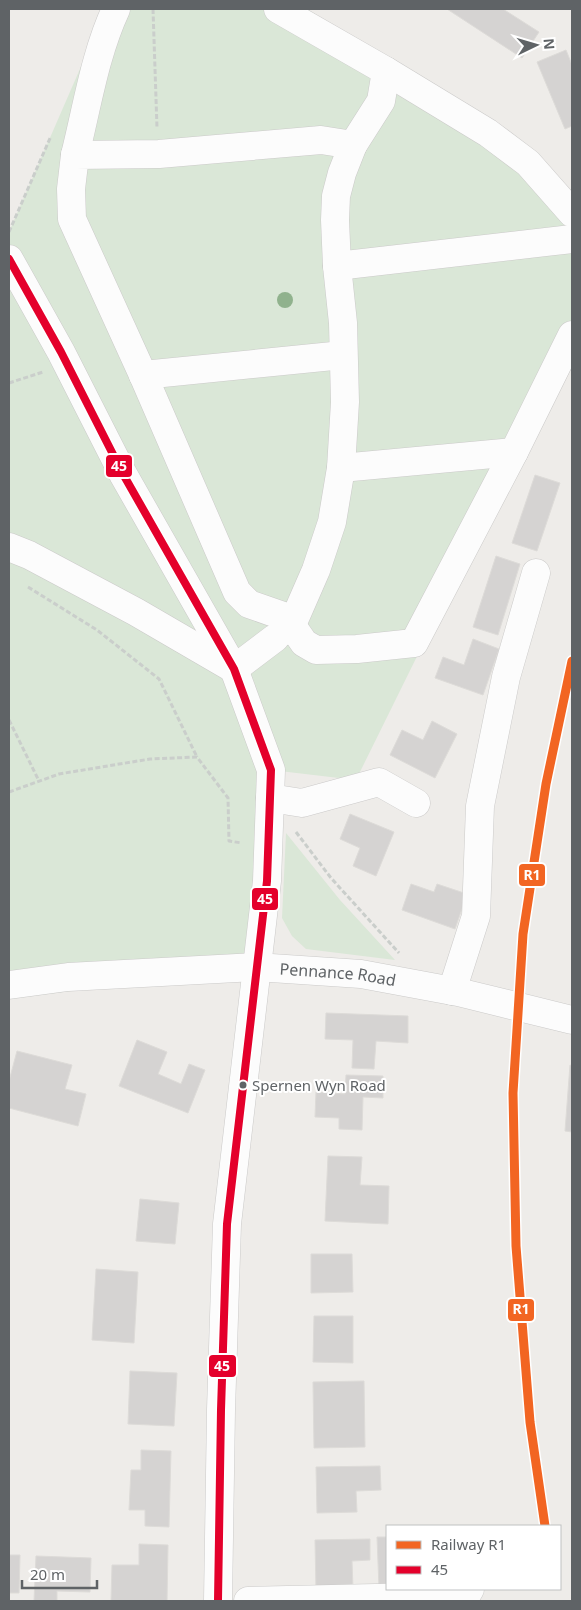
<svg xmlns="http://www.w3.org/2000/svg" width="581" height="1610" font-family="'Noto Sans',sans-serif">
<rect width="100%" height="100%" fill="#eeece9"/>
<g fill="#dae7d7">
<path d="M106 9H307L516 137 572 199V359L431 628 356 780 271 770 256 967 9 999V232Z"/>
<path d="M286 833 340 900 395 960 306 949 292 936 282 918Z"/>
</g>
<g fill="#d5d3d2" stroke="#dddbd8">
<path d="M447 9H503L539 32 522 58Z"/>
<path d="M566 50 572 65V126L565 129 537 62Z"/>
<path d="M535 475 560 483 537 551 512 543Z"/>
<path d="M496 556 520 564 498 635 473 627Z"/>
<path d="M473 639 499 649 483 695 435 678 443 657 464 665Z"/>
<path d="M432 721 457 734 435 778 390 755 402 730 423 740Z"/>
<path d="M350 814 394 832 376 876 353 866 360 848 340 839Z"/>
<path d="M411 884 434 892 437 884 467 894 455 929 402 910Z"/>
<path d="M326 1013 408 1016V1043L376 1041 374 1069 352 1068 353 1040 325 1039Z"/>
<path d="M137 1040 167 1052 158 1074 181 1084 189 1064 205 1070 188 1113 119 1086Z"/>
<path d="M17 1051 72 1065 65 1089 86 1094 78 1126 9 1108V1081Z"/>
<path d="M570 1065 572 1066V1132L565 1131Z"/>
<path d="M346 1075 383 1076V1098L363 1097 362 1130 339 1129V1118L315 1117 316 1092 345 1094Z"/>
<path d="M328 1156 362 1157 360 1185 389 1186 388 1224 325 1221Z"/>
<path d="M140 1199 179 1203 175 1244 136 1241Z"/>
<path d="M311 1254H352L353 1292 311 1293Z"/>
<path d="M96 1269 138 1272 134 1343 92 1340Z"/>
<path d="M314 1316H353V1363L313 1362Z"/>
<path d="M130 1371 177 1373 174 1426 128 1424Z"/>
<path d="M364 1381 365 1447 314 1448 313 1382Z"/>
<path d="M141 1450 171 1451 169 1527 145 1526V1510H129L131 1470H141Z"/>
<path d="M380 1466 381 1490 356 1491 357 1512 317 1513 316 1467Z"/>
<path d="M377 1537H387V1586L379 1587Z"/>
<path d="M370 1539V1560L352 1561 353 1589 316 1590 315 1540Z"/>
<path d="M139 1544 168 1545 167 1601H111L112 1565H139Z"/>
<path d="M9 1555H20L19 1593H9Z"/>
<path d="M36 1556 91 1558 90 1592 57 1591V1601H34Z"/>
</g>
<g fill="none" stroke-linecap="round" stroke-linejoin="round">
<defs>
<g id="minor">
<path d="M278 9 386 71 381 101 353 145 342 173 336 196 335 220 337 266 343 323 345 402 341 468 332 522 316 570 292 625 282 632"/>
<path d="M386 71 488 133 528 163 572 213"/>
<path d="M353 145 321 140 159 154 75 155 71 189 72 219 143 375 237 592 249 604 286 617 304 643 316 650 357 649 414 643 514 452"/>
<path d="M75 155C87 107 95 54 116 9"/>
<path d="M9 259 61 352 123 474 234 669 271 770 267 881 227 1224 221 1410 218 1601"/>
<path d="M337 266 572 239"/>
<path d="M143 375 343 355"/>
<path d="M341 468 514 452 572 335"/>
<path d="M9 547 29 555 136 612 234 669"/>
<path d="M234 669 275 638"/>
<path d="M270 798 302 803 379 782 416 803"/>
<path id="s1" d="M9 985 68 977 256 967 361 974 458 992 572 1020"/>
<path d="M452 991 476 916 480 806 506 677 536 573"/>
<path d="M248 1601 464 1596 467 1594 470 1589"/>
</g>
</defs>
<use href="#minor" stroke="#cbcac9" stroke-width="29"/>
<g stroke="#cacecb" stroke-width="3" stroke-dasharray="5 2.5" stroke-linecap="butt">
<path d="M153 9 157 128"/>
<path d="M9 232 51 136"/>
<path d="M9 383 43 372"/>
<path d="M28 587 97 630 159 679 197 757"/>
<path d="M9 720 39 781"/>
<path d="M9 792 59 774 150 759 197 757 228 798 229 841 242 843"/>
<path d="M296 832 331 878 399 953"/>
</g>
<use href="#minor" stroke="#fcfcfc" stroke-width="28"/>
<defs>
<path id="bus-1" d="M9 259 61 352 123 474 234 669 271 770 267 881 227 1224 221 1410 218 1601"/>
</defs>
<use href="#bus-1" stroke="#fff" stroke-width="11"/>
<use href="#bus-1" stroke="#e4002b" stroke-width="8"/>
<defs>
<path id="rail-1" d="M545 1526 530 1422 516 1246 513 1093 523 934 546 784 572 661"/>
</defs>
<use href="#rail-1" stroke="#fff" stroke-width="12"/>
<use href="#rail-1" stroke="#f26522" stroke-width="9"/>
</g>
<circle fill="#90b28d" cx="285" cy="300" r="8"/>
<circle fill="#5f6366" stroke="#fff" stroke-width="2" cx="243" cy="1085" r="4.5"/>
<g text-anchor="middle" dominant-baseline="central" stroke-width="4" stroke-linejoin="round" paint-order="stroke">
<g font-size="15" fill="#5f6366" stroke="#fff" text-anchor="start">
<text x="252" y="1085">Spernen Wyn Road</text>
</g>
<g font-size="16" fill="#5f6366" stroke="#fff">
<text stroke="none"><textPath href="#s1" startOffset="330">Pennance Road</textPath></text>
</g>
</g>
<g stroke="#fff" stroke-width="2">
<rect x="105" y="454" width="28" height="24" rx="5" fill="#e4002b"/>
<rect x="518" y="863" width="28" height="24" rx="5" fill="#f26522"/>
<rect x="251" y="887" width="28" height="24" rx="5" fill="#e4002b"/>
<rect x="507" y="1298" width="28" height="24" rx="5" fill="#f26522"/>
<rect x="208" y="1354" width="29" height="24" rx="5" fill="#e4002b"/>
</g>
<g font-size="14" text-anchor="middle" font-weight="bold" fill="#fff">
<text x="119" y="471">45</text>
<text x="532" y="880">R1</text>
<text x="265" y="904">45</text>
<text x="521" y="1314">R1</text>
<text x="222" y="1371">45</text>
</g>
<rect width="581" height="1610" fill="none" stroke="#5f6366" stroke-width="20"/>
<rect x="386" y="1525" width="175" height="65" fill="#ffffff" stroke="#bfc1c2"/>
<rect x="396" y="1541" width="25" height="8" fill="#f26522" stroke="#bfc1c2"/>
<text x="431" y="1550" font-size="15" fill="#5f6366">Railway R1</text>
<rect x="396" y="1566" width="25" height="8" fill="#e4002b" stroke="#bfc1c2"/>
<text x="431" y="1575" font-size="15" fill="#5f6366">45</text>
<g transform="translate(536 45) rotate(85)" stroke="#ffffff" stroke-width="4" paint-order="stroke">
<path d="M0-4L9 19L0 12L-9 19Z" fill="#5f6366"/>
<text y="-8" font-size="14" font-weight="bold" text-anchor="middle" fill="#5f6366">N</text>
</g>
<path d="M22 1580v8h75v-8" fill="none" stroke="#5f6366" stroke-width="2.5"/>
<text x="30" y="1580" font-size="15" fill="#5f6366" stroke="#ffffff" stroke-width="4" paint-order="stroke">20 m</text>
</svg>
